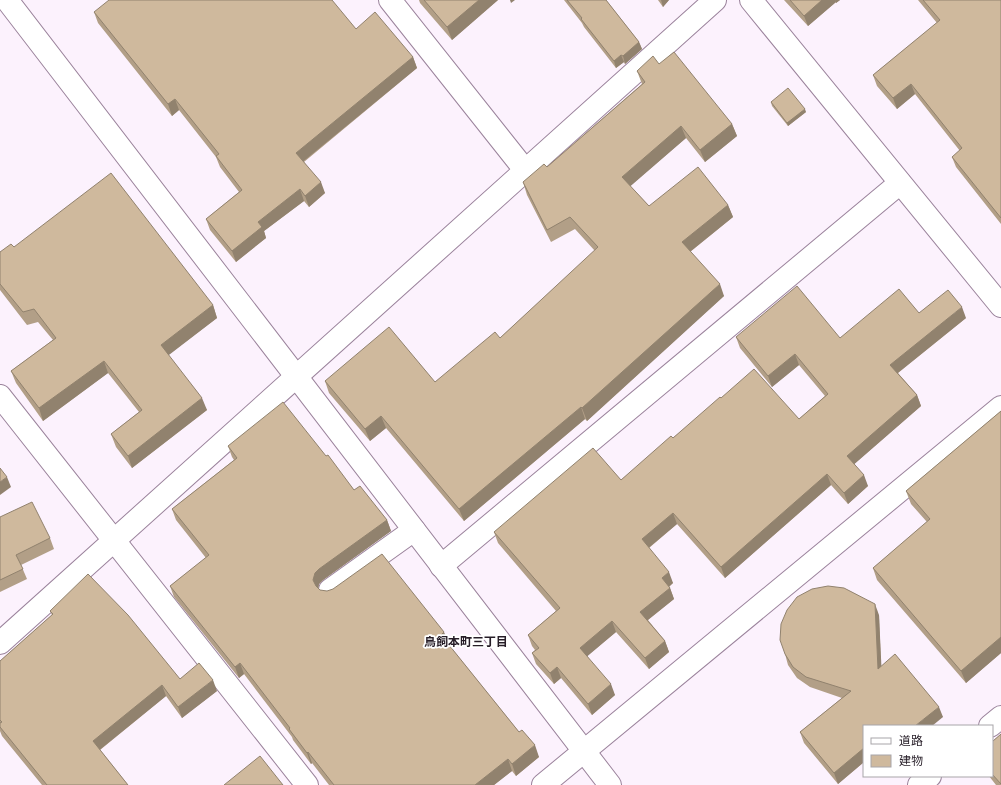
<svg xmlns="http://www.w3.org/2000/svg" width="1001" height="785" font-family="'Nunito Sans','Noto Sans JP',sans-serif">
<rect width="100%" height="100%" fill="#fcf2fd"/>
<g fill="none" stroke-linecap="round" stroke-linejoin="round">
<defs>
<g id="minor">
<path d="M7 0 610 785"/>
<path d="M390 0 525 170"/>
<path d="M751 0 1001 306"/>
<path d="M0 396 307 785"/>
<path d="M441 566 900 183"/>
<path d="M330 590 414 530"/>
<path d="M0 643 715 0"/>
<path d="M990 726 1001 717"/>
<path d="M543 785 1001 407"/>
<path d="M919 785 930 776"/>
</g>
</defs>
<use href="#minor" stroke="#9b839c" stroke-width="24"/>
<use href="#minor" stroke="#fff" stroke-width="22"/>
</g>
<g fill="#b29f87">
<path d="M419 0H498L452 40 420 3Z"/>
<path d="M564 0H606L639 42 642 49 625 64 624 62 616 68 584 27 582 23Z"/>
<path d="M658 0H669L663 7Z"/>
<path d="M784 0H840L836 3V2L808 26Z"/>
<path d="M918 0H1001V224L956 167 952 157 960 151 915 94 897 109 877 86 873 75 937 23Z"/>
<path d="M94 12 356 29 413 57 417 68 304 162 325 193 309 207 304 201 264 231 266 238 236 262 210 230 206 219 239 192 220 167 216 157 179 110 172 116 98 23Z"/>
<path d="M659 64 732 124 737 136 705 162 686 138 630 186 649 206 728 205 733 217 690 252 724 296 587 421 585 419 464 521 386 428 370 441 329 393 325 381 435 382 500 338 595 251 575 229 551 242 527 195 523 182 547 167 642 84 637 71Z"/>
<path d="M771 102 806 112 788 126 772 106Z"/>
<path d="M14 247 213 305 217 318 168 355 207 410 132 468 116 447 111 434 139 412 108 373 43 421 16 383 11 371 53 340 38 322 27 325 0 290V252Z"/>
<path d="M919 313 966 318 898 373 917 395 921 406 854 464 868 486 848 504 831 485 725 578 677 524 649 548 673 583 669 587 670 588 674 599 648 620 665 641 669 652 649 669 616 632 587 656 615 695 592 715 561 678 554 684 536 664 532 653 535 650 532 646 528 635 556 611 498 543 494 532 621 480 673 438 721 398 799 419 825 396 799 365 772 387 740 348 736 337 840 338Z"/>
<path d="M1001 411V653L966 683 877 580 873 568 927 522 911 504 906 491Z"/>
<path d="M228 446 326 456 354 490 387 520 391 531 323 580 319 584 318 588 320 590 448 644 519 732 539 757 516 776 512 771 494 785H329L312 763 311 764 293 740 292 737 244 674 239 678 174 597 170 586 206 558 176 520 172 509 234 460 232 457Z"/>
<path d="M0 517 50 538 54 549 21 565 27 579 0 592Z"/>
<path d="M50 611 180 679 217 691 182 718 166 696 100 750 128 785H42L2 736 0 731V661L52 615Z"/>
<path d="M879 615 881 666 943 717 864 726V762L838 784 804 743 800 732 842 698 810 687 797 678 788 665 785 654Z"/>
<path d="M1001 734V785H996L989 776H992V740L993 741Z"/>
</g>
<g fill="#91826e">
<path d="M479 0H498L452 40 447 27Z"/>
<path d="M510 0H515L511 3Z"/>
<path d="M661 0H669L663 7Z"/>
<path d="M822 0H835L836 2 808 26 804 16Z"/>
<path d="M835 0H840L836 3Z"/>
<path d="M639 42 642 49 625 64 623 56Z"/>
<path d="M621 55 624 62 616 68 614 61Z"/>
<path d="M413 57 417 68 300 164 296 153Z"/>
<path d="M911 84 915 94 897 109 893 98Z"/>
<path d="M175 99 179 110 172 116 168 104Z"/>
<path d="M805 109 806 112 788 126 787 123Z"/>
<path d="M732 124 737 136 705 162 700 150Z"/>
<path d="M681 126 686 138 626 190 622 177Z"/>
<path d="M321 182 325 193 309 207 305 196Z"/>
<path d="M300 189 304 201 264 231 266 238 236 262 232 251 258 222Z"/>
<path d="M728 205 733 217 686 255 682 242Z"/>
<path d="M720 284 724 296 587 421 582 408Z"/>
<path d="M213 305 217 318 165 358 161 345Z"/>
<path d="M962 307 966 318 894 376 890 365Z"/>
<path d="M795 354 799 365 772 387 768 376Z"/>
<path d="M104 361 108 373 43 421 39 408Z"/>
<path d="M917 395 921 406 851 467 847 456Z"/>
<path d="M202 398 207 410 132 468 128 456Z"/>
<path d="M581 407 585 419 464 521 459 509Z"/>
<path d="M381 416 386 428 370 441 365 429Z"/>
<path d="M827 474 831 485 725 578 721 567Z"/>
<path d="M864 475 868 486 848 504 844 493Z"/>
<path d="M7 477 11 487 0 495V482Z"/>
<path d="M673 513 677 524 646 550 642 539Z"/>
<path d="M387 520 391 531 323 580 319 584 318 591 313 580 315 573 319 569Z"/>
<path d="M669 572 673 583 666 589 662 578Z"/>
<path d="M670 588 674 599 644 623 640 612Z"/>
<path d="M875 604 879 615 882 679 878 669Z"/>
<path d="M612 621 616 632 584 659 580 648Z"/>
<path d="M444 632 449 643 441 635Z"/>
<path d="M1001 637V653L966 683 961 671Z"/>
<path d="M665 641 669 652 649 669 645 658Z"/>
<path d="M240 663 244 674 239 678 235 667Z"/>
<path d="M557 667 561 678 554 684 550 673Z"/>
<path d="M213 680 217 691 182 718 178 707Z"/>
<path d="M611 684 615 695 592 715 588 704Z"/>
<path d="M162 685 166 696 97 752 93 741Z"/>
<path d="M939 707 943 717 932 726H915Z"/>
<path d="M535 745 539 757 516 776 512 764Z"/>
<path d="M864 748V762L838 784 834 773Z"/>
<path d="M308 752 312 763 311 764 307 753Z"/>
<path d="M508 759 512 771 494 785H475Z"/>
</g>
<g fill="#cfb99d" stroke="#91826e">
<path d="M109 0H332L356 29 375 12 413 57 296 153 321 182 305 196 300 189 258 222 262 227 232 251 206 219 242 190 216 156 219 154 175 99 168 104 94 12Z"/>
<path d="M424 0H479L447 27Z"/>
<path d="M567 0H606L639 42 623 56 621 55 614 61 581 19 582 18Z"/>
<path d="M790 0H822L804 16Z"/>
<path d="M923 0H1001V218L952 157 962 148 911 84 893 98 873 75 940 20Z"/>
<path d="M674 52 732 124 700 150 681 126 622 177 649 206 698 167 728 205 682 242 720 284 582 408 581 407 459 509 381 416 365 429 325 381 389 327 435 382 495 332 500 338 598 247 570 217 547 230 523 182 544 164 547 167 645 82 637 71 653 56 659 64Z"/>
<path d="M788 88 805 109 787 123 771 102Z"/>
<path d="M111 173 213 305 161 345 202 398 128 456 111 434 142 410 104 361 39 408 11 371 56 338 34 309 23 312 0 284V252L11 244 14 247Z"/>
<path d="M797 286 840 338 899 289 919 313 948 290 962 307 890 365 917 395 847 456 864 475 844 493 827 474 721 567 673 513 642 539 669 572 662 578 670 588 640 612 665 641 645 658 612 621 580 648 611 684 588 704 557 667 550 673 532 653 539 648 528 635 560 608 494 532 593 448 621 480 671 436 673 438 720 397 721 398 754 369 799 419 828 394 795 354 768 376 736 337Z"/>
<path d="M283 402 326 456 328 455 354 490 360 486 387 520 319 569 315 573 313 580 316 586 320 590 327 591 333 589 382 554 444 632 441 635 519 732 522 730 535 745 512 764 508 759 475 785H334L308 752 307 753 289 729 290 728 240 663 235 667 170 586 209 555 172 509 237 458 228 446Z"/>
<path d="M1001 411V637L961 671 873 568 930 519 906 491Z"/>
<path d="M0 468 7 477 0 482Z"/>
<path d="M32 502 50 538 16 555 23 569 0 580V517Z"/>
<path d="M88 574 128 615 180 679 199 663 213 680 178 707 162 685 93 741 128 785H47L0 727V723L2 722 0 720V661L53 614 50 611Z"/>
<path d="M828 586 844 588 875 604 878 669 895 654 939 707 915 726H864V748L834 773 800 732 851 691 806 677 793 667 785 654 780 640 781 624 787 610 797 597 812 589Z"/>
<path d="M1001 734V784L992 774V740L993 741Z"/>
<path d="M260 756 283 785H224Z"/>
</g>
<g text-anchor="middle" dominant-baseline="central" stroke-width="3.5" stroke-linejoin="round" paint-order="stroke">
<g font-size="12" font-weight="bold" fill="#261d27" stroke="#fff">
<text x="466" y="642">鳥飼本町三丁目</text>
</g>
</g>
<rect x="863" y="725" width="130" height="52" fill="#ffffff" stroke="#a8a5a9"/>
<rect x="871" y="738" width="20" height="6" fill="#ffffff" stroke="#a8a5a9"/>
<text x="899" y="745" font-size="12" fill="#261d27">道路</text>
<rect x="871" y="755" width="20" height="12" fill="#cfb99d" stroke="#a8a5a9"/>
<text x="899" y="765" font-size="12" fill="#261d27">建物</text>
</svg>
